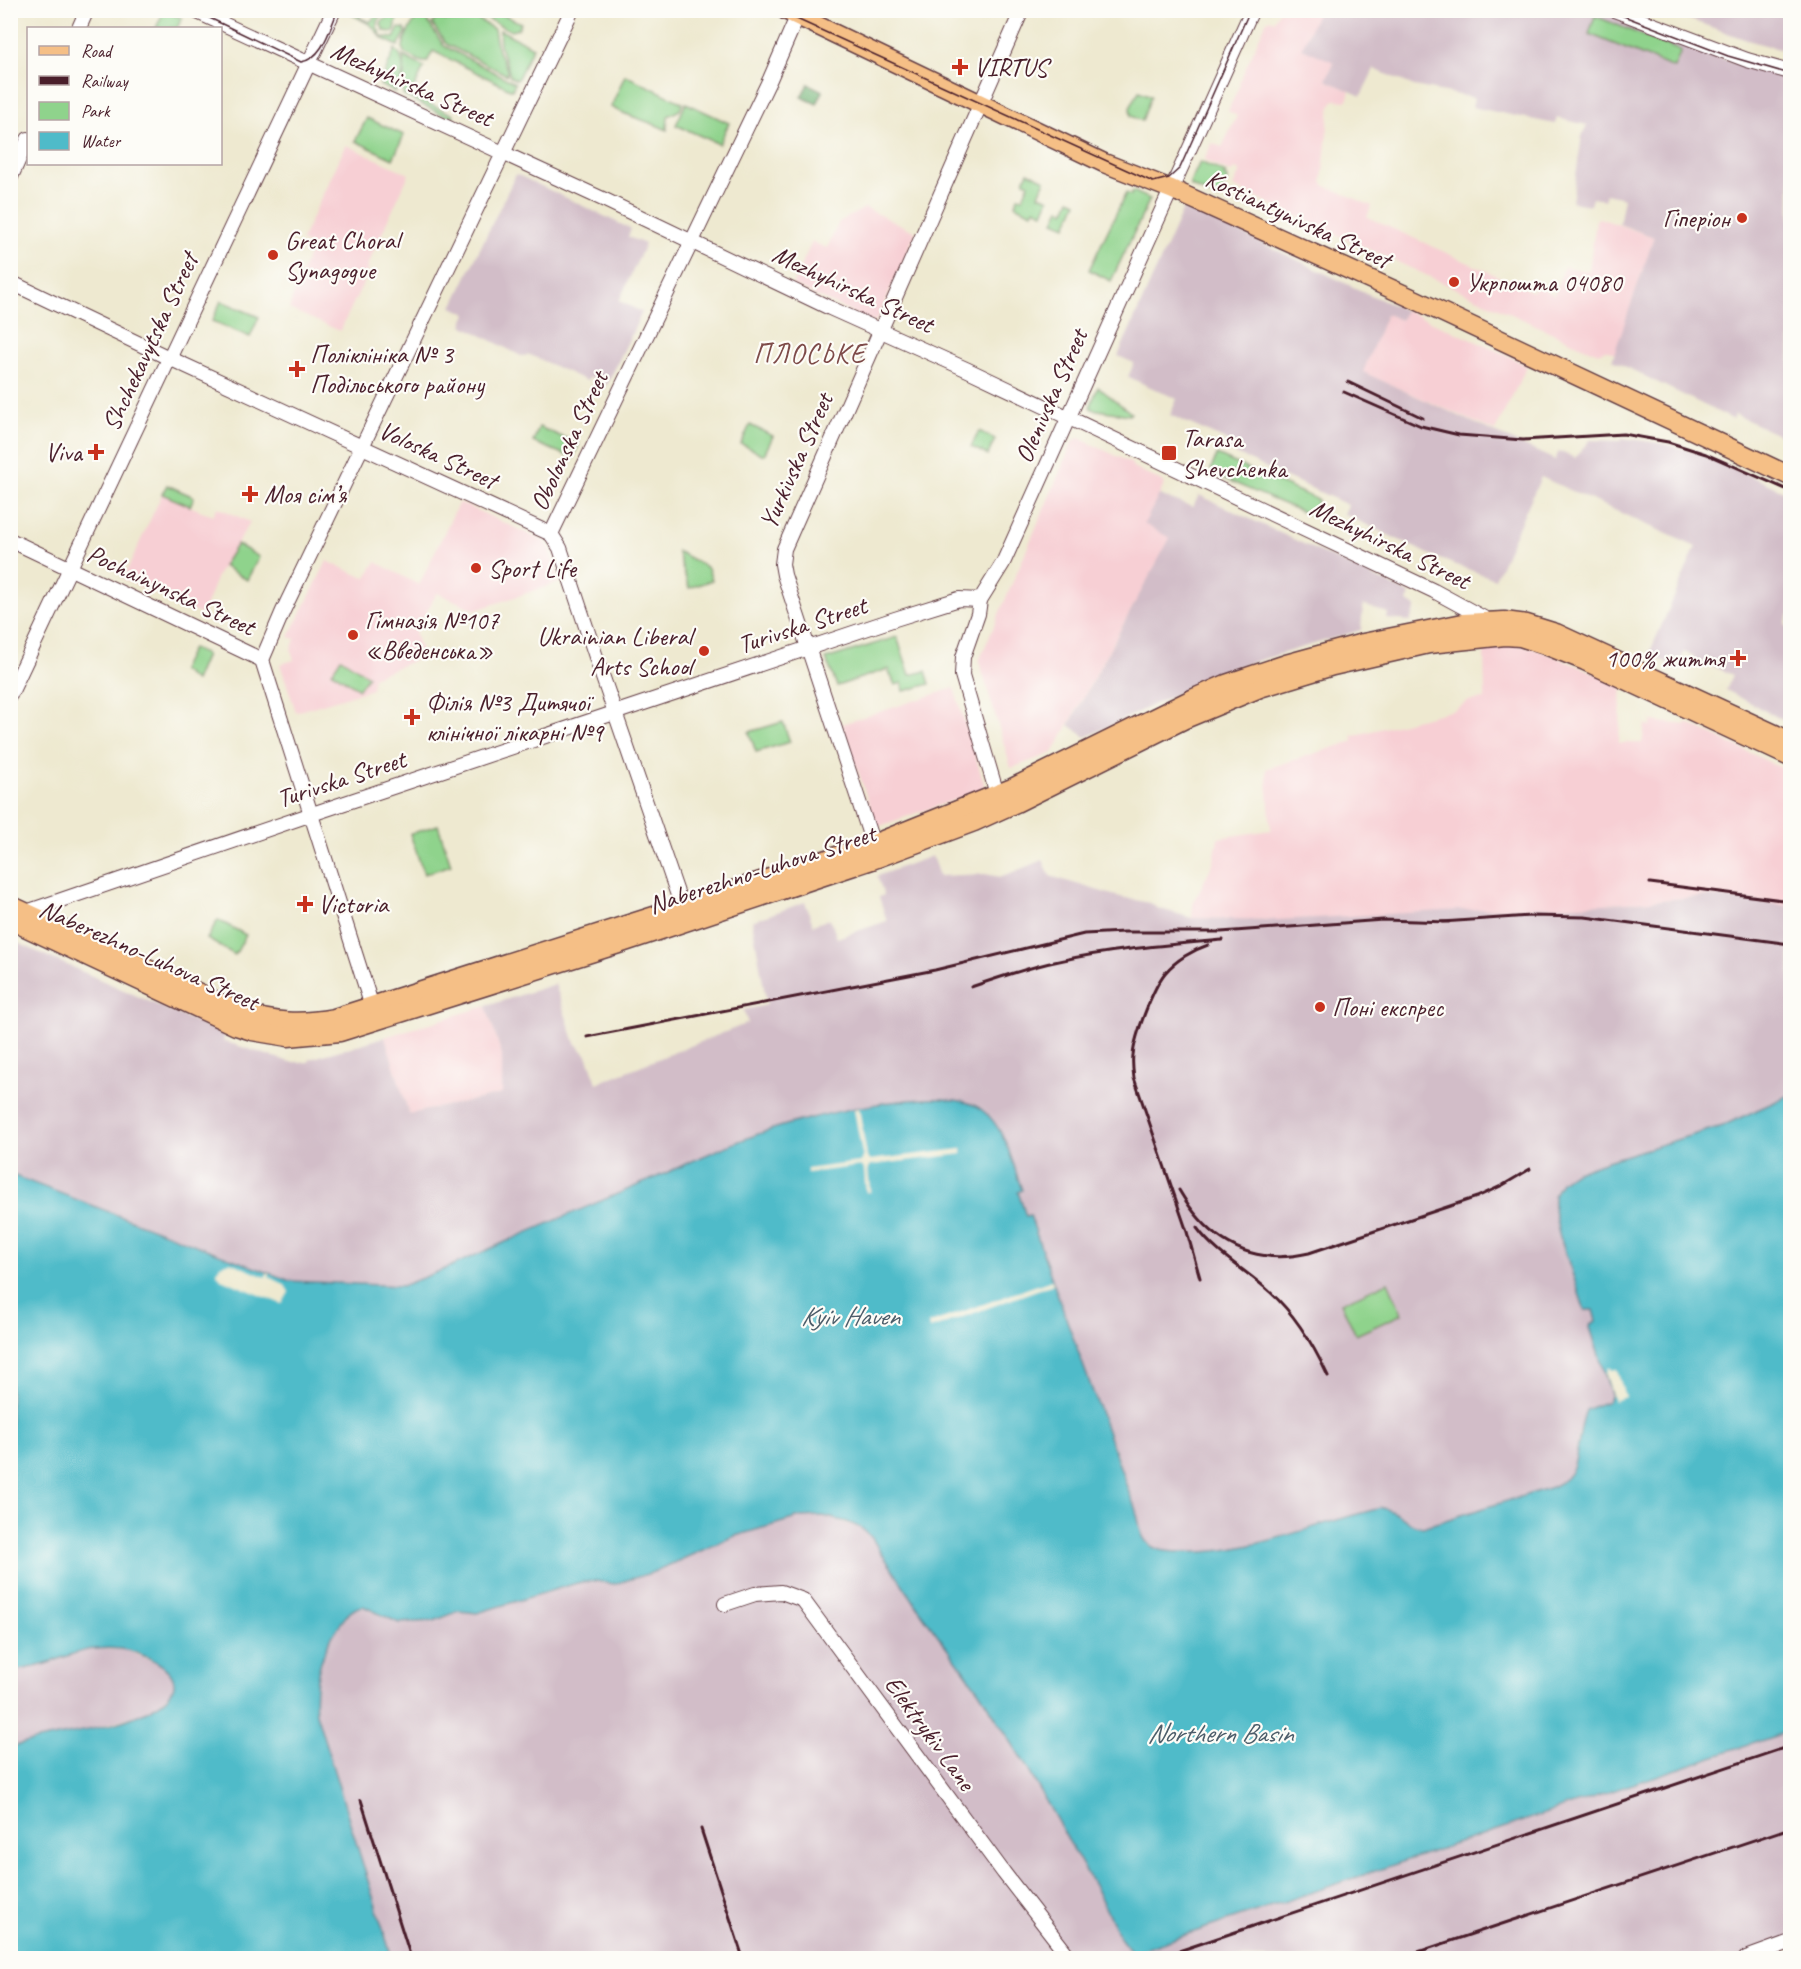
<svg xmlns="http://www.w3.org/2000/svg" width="1801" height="1969" font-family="Caveat,sans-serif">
<rect width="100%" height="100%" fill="#fdfcf7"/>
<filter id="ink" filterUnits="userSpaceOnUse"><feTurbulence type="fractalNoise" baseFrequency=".0167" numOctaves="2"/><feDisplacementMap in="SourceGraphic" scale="12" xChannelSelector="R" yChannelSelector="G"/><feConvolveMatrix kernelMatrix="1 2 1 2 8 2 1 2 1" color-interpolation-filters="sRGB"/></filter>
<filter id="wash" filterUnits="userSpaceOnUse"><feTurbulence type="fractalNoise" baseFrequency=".008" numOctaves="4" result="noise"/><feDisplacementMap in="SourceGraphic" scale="24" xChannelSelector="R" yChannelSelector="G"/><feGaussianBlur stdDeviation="1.35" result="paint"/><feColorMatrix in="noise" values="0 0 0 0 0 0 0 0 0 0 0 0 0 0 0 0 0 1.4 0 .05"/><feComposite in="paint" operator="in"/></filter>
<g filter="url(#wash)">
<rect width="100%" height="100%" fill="#eee9d0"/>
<g fill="#f7cfd4">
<path d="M1279 11H1318L1334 62 1326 80 1350 91 1347 101 1334 100 1330 107 1322 181 1324 185 1372 206 1367 217 1533 292 1537 285 1554 295 1564 267 1589 271 1596 220 1599 218 1654 237 1615 353 1605 350 1598 353 1577 344 1233 187 1240 171 1234 169 1232 173 1204 160 1212 143 1222 147 1237 116 1228 111 1240 84 1239 83 1266 22 1270 19 1274 21Z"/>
<path d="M346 145 409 174 368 264 366 277 340 331 289 309 297 283 312 247 301 241Z"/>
<path d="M865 208 916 232 877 320 873 322 792 285 812 242 827 248 839 222Z"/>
<path d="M1405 310 1511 357 1527 366 1495 431 1362 372 1386 314 1401 320Z"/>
<path d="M1079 438 1131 463 1133 467 1165 483 1145 524 1171 537 1053 753 1011 768 979 661 1073 441Z"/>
<path d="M162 494 213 516 217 507 250 522 217 576 202 615 123 579Z"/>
<path d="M459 502 544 541 548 546 560 582 476 610 437 593 415 633 423 657 373 677 372 689 296 712 280 664 294 660 291 650 295 639 289 637 327 561 365 578 376 562 419 585Z"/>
<path d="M1503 643 1531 647 1622 684 1619 743H1642L1645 725 1651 726 1652 721 1686 725 1687 723 1790 772V906L1709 896 1626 903 1277 920 1192 918 1193 904 1214 861 1218 838 1271 830 1266 769 1354 741 1352 736 1454 710 1468 701 1485 699 1484 651 1486 647Z"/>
<path d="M954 688 984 783 983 787 980 791 877 827 842 724Z"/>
<path d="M486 1006 502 1055V1094L409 1114 385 1037Z"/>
</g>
<g fill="#d2bdc8">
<path d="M1318 11H1599L1717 57 1790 77V441L1735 414 1732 419 1612 360 1654 237 1619 224 1624 198 1606 194 1604 200 1592 198 1590 205 1572 202 1582 136 1587 125 1557 118 1555 124 1472 107 1474 98 1414 86 1374 69 1361 96 1326 80 1334 62 1302 48Z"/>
<path d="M1666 11H1790V52L1747 40Z"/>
<path d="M516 174 631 229 628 237 645 244 619 301 642 312 607 385 590 377 587 381 530 355 521 356 462 325 467 314 452 307Z"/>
<path d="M1183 209 1212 219 1368 294 1405 310 1401 320 1386 314 1363 372 1555 460 1559 451 1575 458 1590 440 1621 441 1622 438 1660 443 1700 453 1790 494V612L1785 625 1790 628V724L1726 690 1733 675 1693 659 1694 656 1684 652 1681 659 1678 658 1672 665 1649 654 1696 547 1541 477 1495 579 1437 558 1344 514 1348 505 1227 450 1230 442 1170 415 1177 399 1128 377 1134 363 1118 356Z"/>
<path d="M1159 495 1193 507 1199 495 1410 594 1407 602 1416 606 1410 621 1387 619 1388 613 1363 605 1361 630 1226 670 1086 737 1069 725 1170 538 1144 524Z"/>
<path d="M932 856 939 876 985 874 1001 877 1043 860 1050 876 1116 896 1150 903 1157 908 1192 918 1277 920 1461 910 1626 903 1709 896 1790 906V1095L1722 1126 1604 1162 1574 1173 1561 1182 1559 1234 1584 1308 1593 1310 1595 1316 1596 1321 1591 1324 1590 1327 1611 1395 1608 1401 1586 1410 1578 1436 1576 1456 1570 1474 1563 1481 1552 1487 1423 1527 1414 1526 1382 1508 1240 1548 1215 1552H1167L1156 1549 1144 1539 1140 1533 1137 1513 1112 1442 1077 1351 1030 1215 1027 1216 1018 1192 1021 1190 859 1108 816 1117 753 1135 445 1269 402 1286 290 1281 11 1174V940L225 1035 223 1041 290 1062H309L310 1059 385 1037 409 1114 502 1094V1055L486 1006 555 984 575 1043 587 1055 597 1083 748 1023 743 1010 767 1005 752 921 805 902 813 925 830 919 837 938 887 921 879 897 884 895 877 876Z"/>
<path d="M823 1516 861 1528 871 1537 887 1560 923 1615 979 1691 1022 1760 1096 1889 1128 1950 1140 1951 1212 1925 1790 1731V1942L1746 1958H392L316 1713 314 1695 318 1671 325 1649 331 1637 351 1611 363 1606 399 1623 444 1618 459 1611 477 1613 577 1583 596 1581 613 1584 621 1582 651 1573 732 1537 759 1528 800 1517Z"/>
<path d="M95 1649 125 1650 164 1665 174 1680V1689L158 1705 140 1714 82 1732 11 1747V1672L43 1665 73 1653Z"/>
</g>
<g fill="#8fd38c" stroke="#6c795c" stroke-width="1.5">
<path d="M477 10 495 11 521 23 518 29 511 31 474 12Z"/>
<path d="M164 11 182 18 177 28H156Z"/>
<path d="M353 11H360V18L370 22 376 15H380L377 27 382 37 394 38 399 28 405 29 406 32 398 46 383 39 371 25 351 14Z"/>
<path d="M393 11H398L395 30 392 32 384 31 381 24 382 21 392 15Z"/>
<path d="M469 14 494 29 498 51 507 69V75L446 44 432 24 436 19C449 20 457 23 469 14Z"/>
<path d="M1595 16 1681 51 1674 68 1589 34Z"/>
<path d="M419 17 426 19 444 46 515 83 512 90 433 51 427 62H422L404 53C400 44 411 23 419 17Z"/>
<path d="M500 30 533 47 517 80 510 77C507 57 497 53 500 30Z"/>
<path d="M395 49C407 61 405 79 395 92L380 85Z"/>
<path d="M403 56 424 67 411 95 454 115 452 119 404 96C399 84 408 74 403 56Z"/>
<path d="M625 75 683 103 680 110 668 116 667 130C648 120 630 118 611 107Z"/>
<path d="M1139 91 1151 96 1142 121 1131 116 1130 108Z"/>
<path d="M686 103 729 123 719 144 676 125Z"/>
<path d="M367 118 404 135 393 159 355 141Z"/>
<path d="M1200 162 1226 173 1224 176 1228 178 1219 199 1191 186 1190 183Z"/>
<path d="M1028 172 1045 180 1039 195 1049 199 1043 213 1034 209 1032 213 1015 205 1018 197 1023 198 1029 184 1024 181Z"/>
<path d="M1133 191 1150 199 1111 281 1089 270 1126 193 1131 195Z"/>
<path d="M1070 199 1077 202 1066 226 1054 221 1060 209 1065 211Z"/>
<path d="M221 301 259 317 250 337 212 321Z"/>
<path d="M1098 387 1131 413 1129 415 1092 409 1090 407Z"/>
<path d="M750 425 773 436 764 455 741 444Z"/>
<path d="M539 427 579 444 573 458 533 442Z"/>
<path d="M979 431 995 439 988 455 971 447Z"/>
<path d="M1217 455 1318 500 1312 516 1215 475 1211 469Z"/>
<path d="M167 485 194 497 190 506 162 494Z"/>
<path d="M237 544 259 557 247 580 223 566Z"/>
<path d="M677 551 708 568 712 580 689 588Z"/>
<path d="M897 637 910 675 926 671 930 684 904 691 902 683 895 685 888 669 837 686 826 659Z"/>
<path d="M192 648 206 655 195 681 181 670Z"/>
<path d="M341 658 368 676 359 689 332 672Z"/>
<path d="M783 722 790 742 756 752 749 732Z"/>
<path d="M438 825 451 865 424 874 410 834Z"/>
<path d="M218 920 246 935 235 955 207 939Z"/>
<path d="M1388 1282 1402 1314 1356 1335 1341 1303Z"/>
</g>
<path fill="#73b578" stroke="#5e6a52" stroke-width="1.5" d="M808 84 823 91 817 104 801 97Z"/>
<path fill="#4fbbc9" stroke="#4c6d7a" stroke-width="1.5" d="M1790 1095V1731L1132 1953 1121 1939 1096 1889 1022 1759 979 1691 923 1615 871 1537 861 1528 847 1522 823 1516 800 1517 732 1537 651 1573 621 1582 613 1584 596 1581 577 1583 477 1613 459 1611 434 1621 399 1623 363 1606C351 1608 345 1617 338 1627 320 1653 313 1681 316 1713L392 1958H11V1747C58 1732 113 1732 156 1706 199 1680 155 1657 127 1650 117 1648 105 1648 95 1649 76 1650 60 1660 42 1665 32 1668 21 1669 11 1672L10 1174 290 1281 402 1286 445 1269C508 1240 573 1213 636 1186 675 1170 713 1150 753 1136 797 1119 944 1080 982 1110 1006 1128 1012 1163 1022 1190L1018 1192 1026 1216 1030 1215 1032 1221C1062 1311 1097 1400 1128 1490 1131 1497 1134 1504 1136 1511 1141 1527 1139 1542 1157 1549 1165 1552 1175 1552 1183 1552 1252 1555 1316 1522 1382 1508 1401 1512 1406 1525 1423 1527L1552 1487C1558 1484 1564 1481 1568 1476 1579 1464 1578 1428 1586 1410L1608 1401 1611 1394 1590 1327 1591 1324 1596 1321 1593 1310H1585L1584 1308 1559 1234 1554 1210V1195L1561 1182 1574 1173 1604 1162 1722 1126Z"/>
<g fill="#eee9d0">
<path d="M859 1108 867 1158 870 1160 962 1149V1154L871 1165 868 1169 870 1192H866L864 1169 860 1166 807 1173V1169L861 1162 863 1158 854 1109Z"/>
<path d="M230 1262 265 1277 268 1273 270 1274 269 1277 284 1284 289 1292 282 1304 221 1279 217 1273 220 1265Z"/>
<path d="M1052 1280 1053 1284 930 1329 928 1324Z"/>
<path d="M1607 1368H1610L1611 1370 1617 1369 1625 1397 1614 1401 1605 1372 1608 1371Z"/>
</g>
</g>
<g filter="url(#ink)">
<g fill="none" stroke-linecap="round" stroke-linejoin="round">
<defs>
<g id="minor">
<path d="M193 10 607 201 830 308 968 370 1434 591 1491 622"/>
<path d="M1614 10 1747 60 1790 72"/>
<path d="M79 28 87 10"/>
<path d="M10 179 28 139"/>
<path d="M10 282 169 358 551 534"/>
<path d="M10 540 262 660 374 1013"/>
<path d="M262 660 283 611 572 10"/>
<path d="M10 695 334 10"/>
<path d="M999 801 962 675 963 657 978 614 980 600 1003 563 1252 10"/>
<path d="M873 844 784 575 782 564 784 549 1022 10"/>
<path d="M682 907 600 669 560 548 551 534 770 79 800 10"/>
<path d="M26 912 312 814 895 619 959 599 980 600"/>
<path d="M725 1604 755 1594 781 1592 803 1600 1004 1873 1070 1958"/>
<path d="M1746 1958 1790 1942"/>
</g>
<g id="major">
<path d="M785 10 1104 163 1171 189 1416 300 1790 476"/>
<path d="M10 905 240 1012C273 1023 301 1024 334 1018L682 907 873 844 1012 788 1194 698 1226 684 1286 664 1363 643 1463 623 1504 621 1527 624 1556 633 1790 741"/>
<path d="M10 920 236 1026 252 1031 288 1037 340 1032 619 944 872 860 974 822 1016 803 1185 719 1260 688 1333 666 1429 644 1505 636 1520 637 1545 645 1585 661 1790 757"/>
</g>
</defs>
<use href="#minor" stroke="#633d44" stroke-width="16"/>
<use href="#major" stroke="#633d44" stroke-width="21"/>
<use href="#minor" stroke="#fff" stroke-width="14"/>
<use href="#major" stroke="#f5bf86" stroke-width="18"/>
<g stroke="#4a1f2b" stroke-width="1.5">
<path d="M193 10 301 62C323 59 330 28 338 10"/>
<path d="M777 10 1153 182 1169 178 1180 168 1250 10"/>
<path d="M1608 10 1728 56 1790 74"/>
</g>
<g stroke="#4a1f2b" stroke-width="3">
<path d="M1348 382 1423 418"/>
<path d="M1344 392 1421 426 1459 435 1523 440 1623 434 1668 442 1706 454 1790 491"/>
<path d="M1650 883 1790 901"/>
<path d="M1442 922 1530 916 1585 917 1790 944"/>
<path d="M971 987C1000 977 1029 967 1059 961 1113 949 1169 945 1223 940"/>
<path d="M587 1037 935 970 1084 934 1124 932H1221L1383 920 1449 922"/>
<path d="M1179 1190C1208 1240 1249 1267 1309 1253L1477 1197 1503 1185 1530 1169"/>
<path d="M1197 1228C1217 1255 1246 1270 1270 1292 1295 1314 1314 1346 1328 1376"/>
<path d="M1200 1278 1187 1232 1134 1078C1133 1071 1132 1063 1133 1055 1135 1035 1153 988 1165 973 1176 960 1193 950 1208 945"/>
<path d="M361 1800 411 1958"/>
<path d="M701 1829 743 1958"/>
<path d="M1158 1958 1790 1746"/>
<path d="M1400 1958 1790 1828"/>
</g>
</g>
</g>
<g fill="#c8321e" stroke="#fdfcf7" stroke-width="2">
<path d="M957 58h6v6h6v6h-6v6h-6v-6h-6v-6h6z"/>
<circle cx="1742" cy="218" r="6"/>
<circle cx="273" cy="255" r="6"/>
<circle cx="1454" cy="282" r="6"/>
<path d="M294 360h6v6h6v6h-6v6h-6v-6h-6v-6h6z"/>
<path d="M93 443h6v6h6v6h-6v6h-6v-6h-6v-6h6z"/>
<rect x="1161" y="445" width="16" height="16" rx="3"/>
<path d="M247 485h6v6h6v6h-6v6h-6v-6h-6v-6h6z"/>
<circle cx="476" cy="568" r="6"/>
<circle cx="353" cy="635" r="6"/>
<circle cx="704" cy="651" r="6"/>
<path d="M1735 649h6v6h6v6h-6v6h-6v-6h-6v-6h6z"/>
<path d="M409 708h6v6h6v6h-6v6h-6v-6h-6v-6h6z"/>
<path d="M302 895h6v6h6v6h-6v6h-6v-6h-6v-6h6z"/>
<circle cx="1320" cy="1007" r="6"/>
</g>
<g text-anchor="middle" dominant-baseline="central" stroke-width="4.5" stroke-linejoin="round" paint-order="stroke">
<g font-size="26" fill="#4a1f2b" stroke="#fdfcf7" text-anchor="start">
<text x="974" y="67">VIRTUS</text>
<text x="1730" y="218" text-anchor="end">Гіперіон</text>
<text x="285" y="240">Great Choral<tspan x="285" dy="30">Synagogue</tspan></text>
<text x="1466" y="282">Укрпошта 04080</text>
<text x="310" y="354">Поліклініка № 3<tspan x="310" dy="30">Подільського району</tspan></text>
<text x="1182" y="438">Tarasa<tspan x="1182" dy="30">Shevchenka</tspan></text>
<text x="82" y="452" text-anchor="end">Viva</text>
<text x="264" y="494">Моя сім’я</text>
<text x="488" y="568">Sport Life</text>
<text x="365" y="620">Гімназія №107<tspan x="365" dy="30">«Введенська»</tspan></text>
<text x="692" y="636" text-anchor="end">Ukrainian Liberal<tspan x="692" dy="30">Arts School</tspan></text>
<text x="1724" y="658" text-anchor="end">100% життя</text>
<text x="426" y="702">Філія №3 Дитячої<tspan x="426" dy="30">клінічної лікарні №9</tspan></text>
<text x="318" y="904">Victoria</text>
<text x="1332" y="1007">Поні експрес</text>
</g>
<g font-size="26" fill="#4a1f2b" stroke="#fdfcf7">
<text transform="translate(412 84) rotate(24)">Mezhyhirska Street</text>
<text transform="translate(1298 219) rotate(25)">Kostiantynivska Street</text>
<text transform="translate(853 289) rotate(25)">Mezhyhirska Street</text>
<text transform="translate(150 342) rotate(-65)">Shchekavytska Street</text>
<text transform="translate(1051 396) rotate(-66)">Olenivska Street</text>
<text transform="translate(569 441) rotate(-65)">Obolonska Street</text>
<text transform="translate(438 455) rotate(25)">Voloska Street</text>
<text transform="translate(796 461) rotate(-66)">Yurkivska Street</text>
<text transform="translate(1390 544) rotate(26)">Mezhyhirska Street</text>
<text transform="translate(171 590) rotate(25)">Pochainynska Street</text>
<text transform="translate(802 625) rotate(-18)">Turivska Street</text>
<text transform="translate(341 779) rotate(-18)">Turivska Street</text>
<text transform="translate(762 869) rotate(-18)">Naberezhno-Luhova Street</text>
<text transform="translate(149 955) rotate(24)">Naberezhno-Luhova Street</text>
<text transform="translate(930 1733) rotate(54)">Elektrykiv Lane</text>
</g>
<g font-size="27" font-style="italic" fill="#4c5d6a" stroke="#fdfcf7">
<text x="850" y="1316">Kyiv Haven</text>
<text x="1220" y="1733">Northern Basin</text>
</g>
<g font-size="28" letter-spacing="1.5" fill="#7e4b49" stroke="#fdfcf7">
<text x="810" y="353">ПЛОСЬКЕ</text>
</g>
</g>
<rect width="1801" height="1969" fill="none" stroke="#fdfcf7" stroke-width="36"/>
<rect x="27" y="27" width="195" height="138" fill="#fdfcf7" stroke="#b5a4a5" stroke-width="1.5"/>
<rect x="39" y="46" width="30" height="9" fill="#f5bf86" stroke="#b5a4a5" stroke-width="1.5"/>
<text x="81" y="57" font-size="18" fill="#4a1f2b">Road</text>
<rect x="39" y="76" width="30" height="9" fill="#4a1f2b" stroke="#b5a4a5" stroke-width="1.5"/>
<text x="81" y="87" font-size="18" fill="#4a1f2b">Railway</text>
<rect x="39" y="102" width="30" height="18" fill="#8fd38c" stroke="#b5a4a5" stroke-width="1.5"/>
<text x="81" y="117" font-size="18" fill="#4a1f2b">Park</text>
<rect x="39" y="132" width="30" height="18" fill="#4fbbc9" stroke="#b5a4a5" stroke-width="1.5"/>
<text x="81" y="147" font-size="18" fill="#4a1f2b">Water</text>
</svg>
